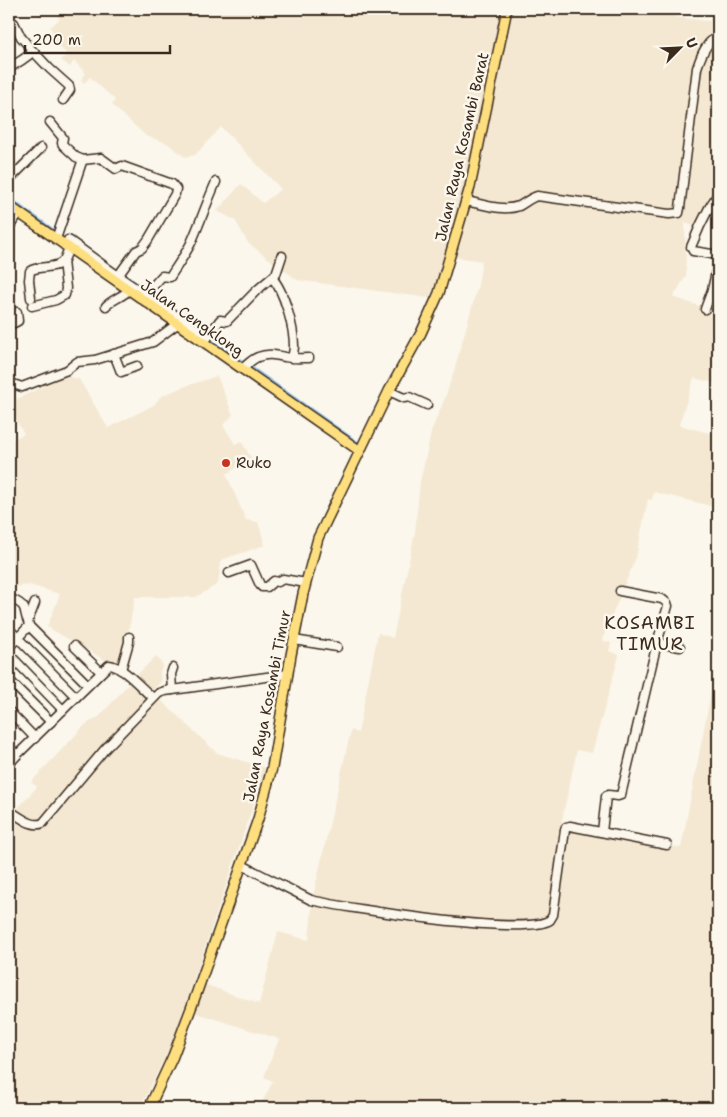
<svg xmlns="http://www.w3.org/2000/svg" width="727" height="1117" font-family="'Shantell Sans',sans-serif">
<rect width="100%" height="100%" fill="#fbf7ec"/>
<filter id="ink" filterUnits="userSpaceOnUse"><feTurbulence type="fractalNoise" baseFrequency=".02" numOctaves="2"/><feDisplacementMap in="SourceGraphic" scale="10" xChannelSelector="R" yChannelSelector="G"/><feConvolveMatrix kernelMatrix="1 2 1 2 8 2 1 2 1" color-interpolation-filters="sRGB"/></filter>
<g filter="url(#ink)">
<g fill="#f4e8d2">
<path d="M51 9H676V17L706 21H718V192L701 229 685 223 686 276 673 297 705 308 715 322 713 326 716 331 718 329V384L694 378 679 425 716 435 714 442 718 444V465H714L710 483 716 484 711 506 654 492 652 500 648 499 636 557 602 640 611 643 609 651 619 655 592 753 577 750 561 824 609 835 681 848 718 656V1108H259L273 1081 264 1077 279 1039 196 1013 204 984 259 1004 278 932 309 940 313 897 351 730 358 733 378 633 393 638 415 532 420 482 432 429 445 398 454 371 478 285 482 261 450 256 429 298 297 280 248 243 235 220 217 211 241 184 263 203 281 189 221 127 195 155 185 157 167 143 146 136 112 105 115 100 90 77 84 83 81 80 86 73 74 61 70 67 61 60 67 54 51 39 54 34 50 27 60 19Z"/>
<path d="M64 376 79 379 108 428 154 405 160 397 180 388 217 376 233 415 223 425 235 444 241 441 252 459 226 474 246 520 258 522 265 545 221 560 218 584 196 597H135L126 644 119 668 47 627 60 594 29 585 9 588V435L11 440 24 434 9 407V403Z"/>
<path d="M156 656 163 665 160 672 161 682 151 691 217 753 266 768 173 1041 140 1108H9V824L17 809 37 787 31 782 86 724 99 717 132 680Z"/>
</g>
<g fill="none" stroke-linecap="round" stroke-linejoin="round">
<g stroke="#97c6f2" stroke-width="5">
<path d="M9 199 27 213"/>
<path d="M31 215 57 234"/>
<path d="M206 338 220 347"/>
<path d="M223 349 358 444"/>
</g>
<defs>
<g id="minor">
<path d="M9 24 14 23 21 37 31 49 50 69 69 86 70 90 63 100"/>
<path d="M9 68 22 60 33 52"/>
<path d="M50 122 63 138 62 143 63 145 76 157 81 159 82 162 56 239"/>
<path d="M82 160 101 158 116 169 122 166 172 184 176 189 175 194 148 240 142 248 136 251 118 276"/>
<path d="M9 180 41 148"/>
<path d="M718 194 709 208 700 226 691 247 693 251 718 255"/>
<path d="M466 201C482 204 503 212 519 206 525 203 530 198 537 196L669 214 679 213 680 208 697 68C700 59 705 44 714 39L718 40"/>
<path d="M9 227 19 213"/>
<path d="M65 246 68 240 70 241 118 276 208 337"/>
<path d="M272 278C284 290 294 328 294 346 294 350 293 354 292 358"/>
<path d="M146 294 162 276 170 277C177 266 185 255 191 243 200 223 207 202 216 182"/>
<path d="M31 298 29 280 30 271C39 265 57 270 64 260 66 256 67 252 69 249"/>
<path d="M32 306 56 300 65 295 66 288 63 261"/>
<path d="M106 306C113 299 122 297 129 290"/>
<path d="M705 309 712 290 718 263"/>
<path d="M9 323H14L18 321 17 312"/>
<path d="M205 341 220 320 227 321 256 291 276 274 282 256"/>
<path d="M114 354 121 372 137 366"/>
<path d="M242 369C247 365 252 359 258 357 268 353 275 355 285 357 293 359 301 358 309 358"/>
<path d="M9 379 13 384 22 387 67 370 77 362 95 360 153 342 177 324"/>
<path d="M389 391 404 398 409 397 427 405"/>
<path d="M229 573 251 565 260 585 262 587H267L274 581 278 582 283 579 306 583"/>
<path d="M9 598C14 600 22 603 24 608 26 613 25 616 28 621"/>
<path d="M29 626 88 685"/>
<path d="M9 629 76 697"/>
<path d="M294 640 337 647"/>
<path d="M657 643 680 647"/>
<path d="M74 646 101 672"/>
<path d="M9 647 29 626 28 621 35 603"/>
<path d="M9 654 63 710"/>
<path d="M121 670 129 642V637"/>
<path d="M9 680 51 722"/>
<path d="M172 690 171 674 173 668"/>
<path d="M9 711 35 738"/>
<path d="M9 747 17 755"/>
<path d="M9 764 17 755 109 665C123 666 142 689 153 698"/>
<path d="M9 817 13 813C22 818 33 828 43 823L105 749 159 693 165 691 288 674"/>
<path d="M602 832 606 796 608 795 618 796 621 795 657 643 668 606 667 603 662 599 620 591"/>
<path d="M242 865 311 900C345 908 526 937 550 920L553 915 565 830 566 827 570 826 667 845"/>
</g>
<g id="major">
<path d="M9 206 360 451"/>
<path d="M149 1108 173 1056 193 1003 258 819 272 768 291 655 303 594 318 538 389 391 421 333 439 293 470 187 507 9"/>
</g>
</defs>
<use href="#minor" stroke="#3b2a1e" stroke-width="11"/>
<use href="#major" stroke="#3b2a1e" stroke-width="12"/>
<use href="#minor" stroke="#fbf7ec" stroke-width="8"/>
<use href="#major" stroke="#fedf80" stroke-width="9"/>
</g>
</g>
<circle fill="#c8321e" stroke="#fbf7ec" stroke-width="2" cx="226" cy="463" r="5"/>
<g text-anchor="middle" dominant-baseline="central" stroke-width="5" stroke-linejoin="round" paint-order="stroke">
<g font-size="15" fill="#3b2a1e" stroke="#fbf7ec">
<text transform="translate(462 147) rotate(-77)">Jalan Raya Kosambi Barat</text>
<text transform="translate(192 318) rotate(35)">Jalan Cengklong</text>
<text transform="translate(267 706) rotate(-79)">Jalan Raya Kosambi Timur</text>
</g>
<g font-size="15" fill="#3b2a1e" stroke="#fbf7ec" text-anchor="start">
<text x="236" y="463">Ruko</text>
</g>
<g font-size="18" letter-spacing="1" fill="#3b2a1e" stroke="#fbf7ec">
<text x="650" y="623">KOSAMBI<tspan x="650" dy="21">TIMUR</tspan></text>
</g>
</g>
<rect width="727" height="1117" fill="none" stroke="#fbf7ec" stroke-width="30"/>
<rect x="15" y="15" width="697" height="1087" fill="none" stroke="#3b2a1e" stroke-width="2" filter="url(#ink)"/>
<g transform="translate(680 48) rotate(66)" stroke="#fbf7ec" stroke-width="4" paint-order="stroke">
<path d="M0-4L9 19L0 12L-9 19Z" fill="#3b2a1e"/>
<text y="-8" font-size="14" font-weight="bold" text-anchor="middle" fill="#3b2a1e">U</text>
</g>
<path d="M25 45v8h145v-8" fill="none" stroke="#3b2a1e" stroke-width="2.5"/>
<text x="32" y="45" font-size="15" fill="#3b2a1e" stroke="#fbf7ec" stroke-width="4" paint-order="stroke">200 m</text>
</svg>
